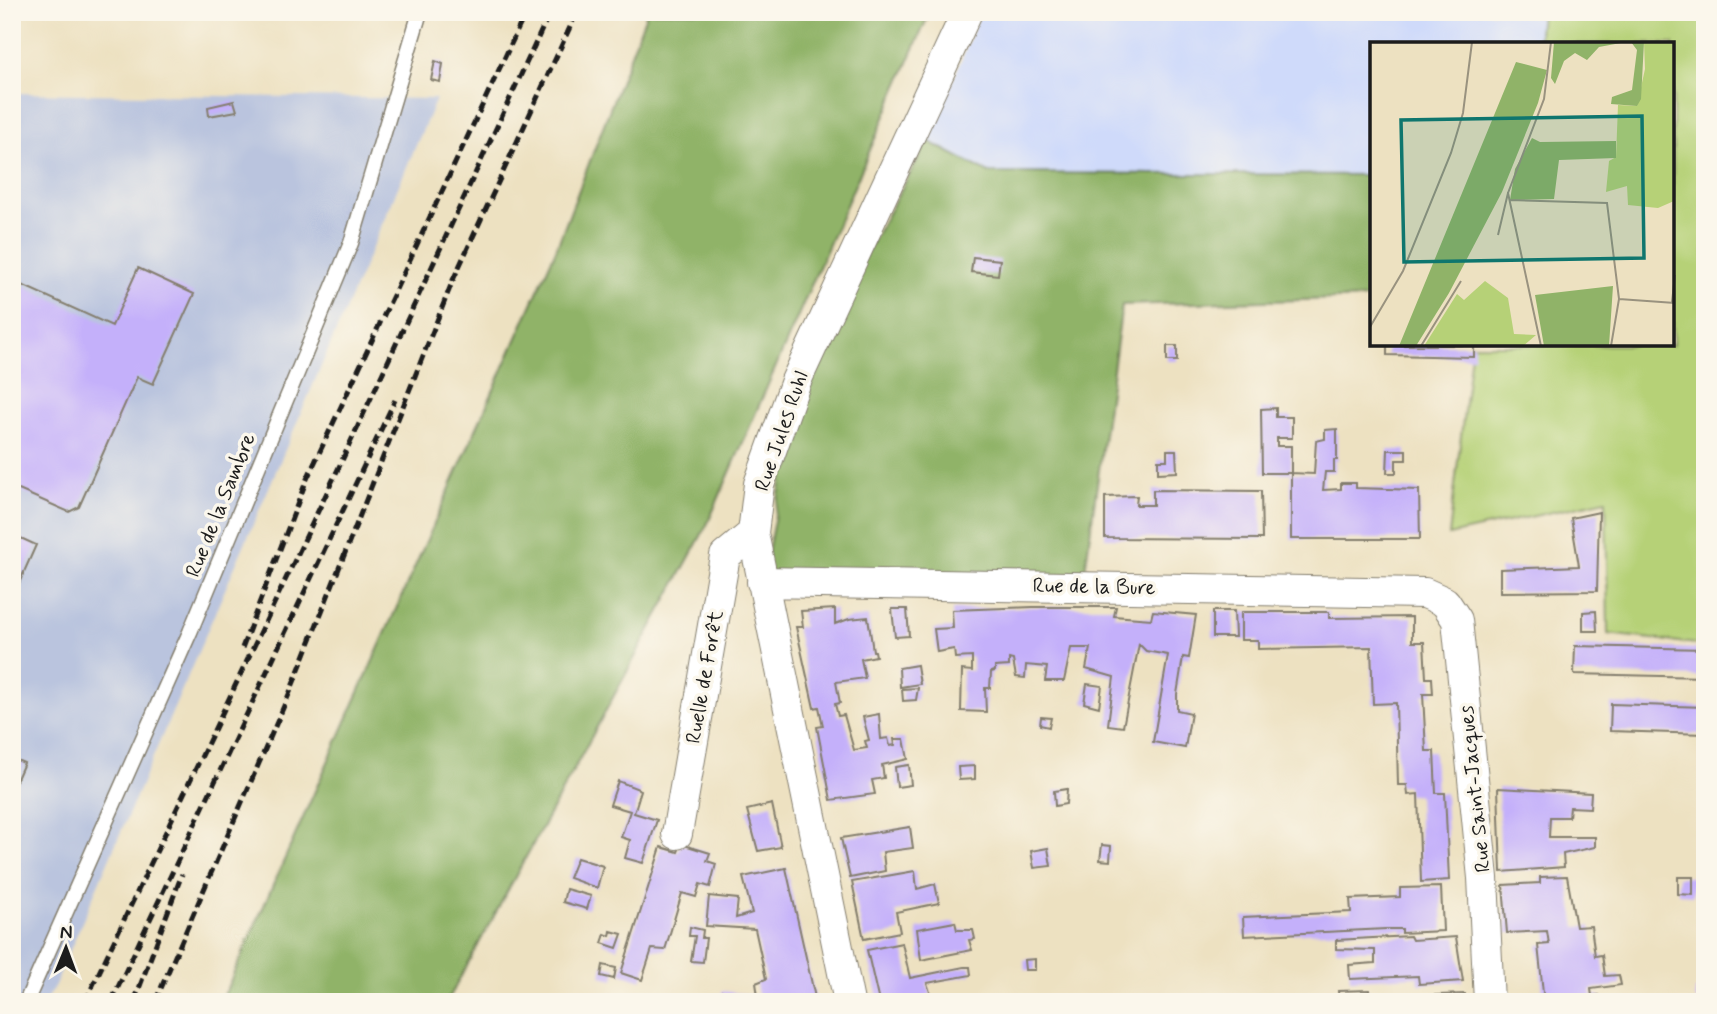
<svg xmlns="http://www.w3.org/2000/svg" width="1717" height="1014" font-family="Mynerve,sans-serif">
<style>
.built{fill:#cfdafa}
.industrial{fill:#bac4de}
.green{fill:#b6d177;stroke:#69764a;stroke-width:2}
.forest{fill:#90b368;stroke:#566842;stroke-width:2}
.building{fill:#c4b0fa}
.lines{fill:none;stroke-linecap:round;stroke-linejoin:round}
.service-casing{stroke:#847e6e;stroke-width:17}
.minor-casing{stroke:#847e6e;stroke-width:32}
.service{stroke:#fff;stroke-width:14}
.minor{stroke:#fff;stroke-width:30}
.rail{stroke:#1c1c1c;stroke-width:5;stroke-dasharray:10 5;stroke-linecap:butt}
.labels{text-anchor:middle;stroke-width:7;stroke-linejoin:round;paint-order:stroke}
.street-label{font-size:21px;fill:#1c1c1c;stroke:#fbf7ec}
.inset-road{fill:none;stroke:#99927f;stroke-width:2}
.view{fill:#0f766e;fill-opacity:0.15;stroke:#0f766e;stroke-width:3.5}
.inset-edge{fill:none;stroke:#1c1c1c;stroke-width:3.5}
</style>
<rect width="100%" height="100%" fill="#fbf7ec"/>
<filter id="ink" filterUnits="userSpaceOnUse"><feTurbulence type="fractalNoise" baseFrequency=".0143" numOctaves="2"/><feDisplacementMap in="SourceGraphic" scale="14" xChannelSelector="R" yChannelSelector="G"/><feConvolveMatrix kernelMatrix="1 2 1 2 8 2 1 2 1" color-interpolation-filters="sRGB"/></filter>
<filter id="wash" filterUnits="userSpaceOnUse"><feTurbulence type="fractalNoise" baseFrequency=".00686" numOctaves="4" result="noise"/><feDisplacementMap in="SourceGraphic" scale="28" xChannelSelector="R" yChannelSelector="G"/><feGaussianBlur stdDeviation="1.57" result="paint"/><feColorMatrix in="noise" values="0 0 0 0 0 0 0 0 0 0 0 0 0 0 0 0 0 1.4 0 .05"/><feComposite in="paint" operator="in"/></filter>
<g filter="url(#wash)">
<rect width="100%" height="100%" fill="#ede1c1"/>
<path class="built" d="M981,12H1540L1538,44H1372V175L989,173L928,141Z"/>
<path class="industrial" d="M12,93L436,99L55,985L45,1002H12Z"/>
<path class="green" d="M1541,12H1705V645L1608,634L1606,500L1449,535L1472,345H1673V44H1538Z"/>
<path class="forest" d="M647,12H930L707,525L447,1002H221L555,252Z
M928,141L989,173L1372,175V298L1122,305L1083,585L762,582L804,365Z"/>
<g id="blocks">
<path class="building" d="M435,61L443,64L440,82L431,80Z
M234,101L237,111L209,116L208,107Z
M973,257L1000,260L998,275L971,272Z
M138,268L194,294L153,384L137,377L79,507L69,512L12,487V300L20,284L112,326Z
M1387,345H1474V357L1387,355Z
M1167,346H1177V361H1167Z
M1276,408V417H1292V438H1277V446H1291V473H1262L1261,409Z
M1337,429V460H1334V472H1325L1323,490L1341,489V483H1356V488L1419,490L1420,539H1291V473L1314,474L1316,441L1325,439V430Z
M1167,450H1176L1177,472L1158,473V460H1167Z
M1388,450H1406V460H1396V473H1387Z
M1153,490L1261,491L1262,539L1105,538V497L1137,496L1136,505H1153Z
M1599,512L1597,591L1500,592V569L1579,566L1571,518Z
M12,534L36,545L12,599Z
M1033,607H1116L1114,616L1151,619L1153,611L1196,615L1189,658L1183,657L1177,694V710L1191,713L1185,748L1153,742L1168,655L1146,651L1139,644L1123,727L1108,725L1114,677L1086,669L1090,648H1071L1064,681H1045L1047,667L1026,665L1025,678L1016,677L1013,660L1009,659V666L995,667V671L991,672L990,688H985L986,712L961,711L962,670L972,671V657L955,658L954,649L937,652L934,629L953,628L952,610Z
M835,609V624L849,619L868,617L873,651H875L876,656L861,659L865,678L836,682L840,703L835,704L838,716L844,715L854,750L867,748L865,741L869,740L863,717L879,714L881,739L888,738L890,746L895,745L894,739H904L908,759L882,765L884,778L872,780L875,794L831,800L817,727L823,726L819,707L814,708L796,627H803L801,611Z
M892,609H907L909,636L895,637Z
M1213,611H1234L1235,637H1213Z
M1596,611L1597,631H1583V612Z
M1241,612H1329V618L1412,617V642H1424L1426,678H1432L1433,694H1423L1426,751H1434L1436,793H1445L1449,880L1421,882L1418,794L1408,795L1407,785H1398L1396,703L1373,704L1371,647L1258,649V640H1241Z
M1575,646L1705,649V677L1574,674Z
M917,665L920,684L900,687L899,668Z
M1087,684L1102,686L1099,707L1084,703Z
M918,688L916,700L903,701L902,689Z
M1611,704L1705,707V734L1610,731Z
M1041,717L1051,718L1049,727L1040,725Z
M12,758L24,763L12,790Z
M909,765L911,785L897,787L895,767Z
M975,766V779L959,780L958,767Z
M618,781L641,790L634,813L657,820L643,863L625,858L630,840L621,837L630,811L610,805Z
M1498,788L1591,793L1590,808L1570,807L1569,817H1550L1549,837H1595V847L1563,854L1564,867L1501,872Z
M1067,789L1066,804L1055,806L1054,791Z
M772,804L781,847L758,851L747,810Z
M910,827L913,848L883,852L885,871L850,878L841,838Z
M681,844L710,853L707,861L716,864L710,887L700,884L696,897L682,893L665,950L652,949L642,980L621,973L661,847L678,852Z
M1102,845L1111,846L1110,861L1100,860Z
M1048,848L1051,866L1034,868L1031,851Z
M577,858L603,866L597,888L569,878Z
M786,868L816,1002L721,1001L722,991L758,996L756,983L766,979L755,929L706,926L709,896L738,899L736,918L752,913L743,877Z
M915,871L917,889L935,884L939,903L896,912L900,932L864,939L852,882Z
M1567,876L1576,927L1591,926L1595,956L1602,955L1605,976L1619,975L1621,985L1591,989L1592,996L1599,995L1600,999H1605L1606,1002H1544L1538,945L1549,944L1547,931L1507,933L1503,885L1540,883V877Z
M1678,877H1693V895L1678,894Z
M1441,887L1443,931L1402,933V929H1386L1244,936L1243,917L1351,912L1350,899L1400,897V888Z
M566,889L591,896L587,909L563,902Z
M955,922L957,930H973L975,939L969,940L972,950L921,960L917,929Z
M690,927L703,930L702,938H706L703,962L691,961L695,936H689Z
M611,931L622,934L617,948L602,943L605,934L610,936Z
M1410,936L1412,940L1456,937L1463,981L1419,984L1418,976L1350,979L1349,965L1375,963V950L1336,949V940Z
M902,943L910,978L964,967H970L971,975L927,983L931,995L926,996L927,1002H879L867,950Z
M1035,959V970H1025L1024,960Z
M603,965L616,968L614,979L601,976Z
M1369,990L1370,1002H1339L1338,991Z
M1695,990H1704V1000H1696Z
M1465,994L1466,1002H1395V999L1411,998L1410,996Z"/>
</g>
</g>
<g filter="url(#ink)">
<use href="#blocks" fill-opacity="0" stroke="#847e6e" stroke-width="2"/>
<g class="lines">
<g class="service-casing">
<path id="service" d="M26,1002L190,632L351,243L420,12"/>
</g>
<g class="minor-casing">
<path id="minor" d="M762,582L1425,593L1445,602L1457,620L1483,878L1489,1002
M677,834L725,556L753,533
M849,1002L753,533L759,484L796,381L967,12"/>
</g>
<use href="#service" class="service"/>
<use href="#minor" class="minor"/>
<path class="rail" d="M242,648L307,479L526,12
M85,1002L339,467L550,12
M111,1002L395,400
M134,1002L182,874
M155,1002L290,692L453,280L577,12"/>
</g>
</g>
<g class="labels">
<g class="street-label">
<text transform="translate(781 431) rotate(-71)" y="7">Rue Jules Ruhl</text>
<text transform="translate(220 505) rotate(-68)" y="7">Rue de la Sambre</text>
<text transform="translate(1094 586) rotate(1)" y="7">Rue de la Bure</text>
<text transform="translate(704 677) rotate(-80)" y="7">Ruelle de Forêt</text>
<text transform="translate(1474 789) rotate(-96)" y="7">Rue Saint-Jacques</text>
</g>
</g>
<g transform="translate(1370 42)">
<rect width="304" height="304" fill="#ede1c1"/>
<path d="M274,0H304V159L288,166L258,163L257,144L236,150L239,119L246,115L248,63L267,64L275,27ZM115,239L138,256L144,292L166,293L153,304H54L87,252L94,258Z" fill="#b6d177"/>
<path d="M184,0H256L229,5L217,18L205,11L194,19L185,42L181,36ZM261,0H274L271,57L267,64L241,62L242,55L262,48L267,8ZM146,20L177,28L168,61L132,150L79,251L46,304H29ZM162,96L170,100L246,99V116L189,118L184,157L140,158L145,127ZM243,244L239,304H174L165,253Z" fill="#90b368"/>
<path class="inset-road" d="M140,158L237,161L249,257L241,304M128,193L138,151M249,257L305,261M302,260L305,233M0,285L33,229L81,111L93,71L102,0M51,304L91,239M171,304L138,151L174,57L181,0"/>
<path class="view" d="M272,74L274,216L34,220L31,78Z"/>
<rect width="304" height="304" class="inset-edge"/>
</g>
<rect width="1717" height="1014" fill="none" stroke="#fbf7ec" stroke-width="42"/>
<g transform="translate(66 948) rotate(1)" stroke="#fbf7ec" stroke-width="5" paint-order="stroke">
<path d="M0-5L12 26L0 18L-12 26Z" fill="#1c1c1c"/>
<text y="-10" font-size="19" font-weight="bold" text-anchor="middle" fill="#1c1c1c">N</text>
</g>
</svg>
